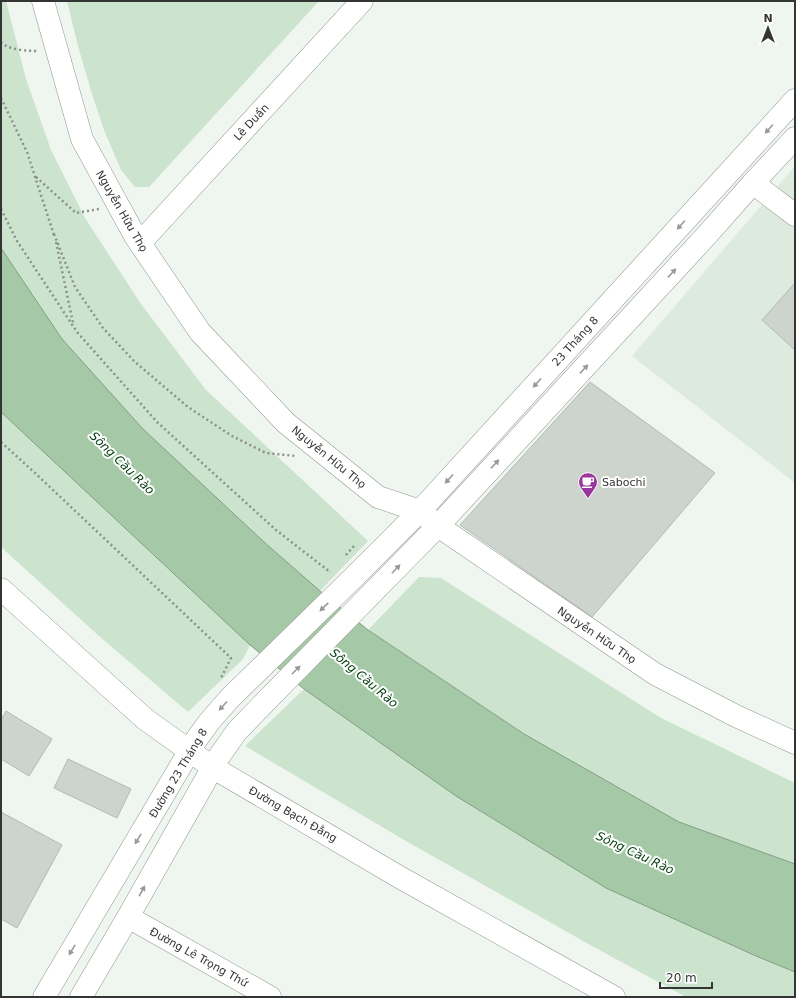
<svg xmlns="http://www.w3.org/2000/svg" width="796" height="998" font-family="'DejaVu Sans',sans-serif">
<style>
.built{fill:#ddeade}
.green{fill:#cce3cd}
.water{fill:#a5c9a7;stroke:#829d84}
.building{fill:#cdd3cd;stroke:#b3b9b3}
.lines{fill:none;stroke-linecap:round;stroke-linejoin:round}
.minor-casing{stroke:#919791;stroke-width:23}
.path{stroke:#8c908c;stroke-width:2.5;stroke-dasharray:2 3;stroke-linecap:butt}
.minor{stroke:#fff;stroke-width:22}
.oneway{fill:#989a99}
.labels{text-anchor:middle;stroke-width:4;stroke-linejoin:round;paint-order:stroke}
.street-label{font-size:11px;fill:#323533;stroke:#fff}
.poi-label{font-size:11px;fill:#323533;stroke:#fff;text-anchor:start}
.water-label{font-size:12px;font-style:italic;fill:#084014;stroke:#fff}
</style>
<rect width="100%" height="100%" fill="#eff5ef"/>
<path class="built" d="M795,166V483L632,356Z"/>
<path class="green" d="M1,1H6L26,79L51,150L85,218L141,304L206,390L368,541L320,591L264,542L143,429L62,339L1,248Z
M67,1H319L149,187H135L121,170L104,130L92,94L78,46Z
M1,412L250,645L243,659L188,712L99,636L1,547Z
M419,577L441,578L661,718L795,783V864L679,822L524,734L368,630Z
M304,689L456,796L606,888L756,956L795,972V997H686L592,946L406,841L245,746Z"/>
<path class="water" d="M1,248L62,339L143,429L264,542L320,591L368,630L524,734L679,822L795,864V972L756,956L606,888L456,796L304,689L250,645L1,412Z"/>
<path class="building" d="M795,283V350L762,320Z
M590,382L715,473L592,617L460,525Z
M6,711L52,739L29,776L1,759V720Z
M68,759L131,789L117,818L54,788Z
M1,812L62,845L17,928L1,919Z"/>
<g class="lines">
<g class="minor-casing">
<path id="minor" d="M43,1L82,139L135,236L200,332L286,423L378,497L420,511L438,526L655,674L736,716L795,743
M753,183L795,215
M140,243L362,1
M1,589L145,719L212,767L401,878L614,997
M128,917L270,997
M44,997L196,740L209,722L230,698L351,580L420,511L795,100
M81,997L128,917L218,758L237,731L269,698L438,526L706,236L753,183L795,138"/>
</g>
<path class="path" d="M1,42C7,50 29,51 38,51
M1,98L27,152L54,235
M36,177L76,213L99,209
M1,209L17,241L77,332L157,422L276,530L330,572V571
M54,234L75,287L103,328L135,362L188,407L232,436L266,453L296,456
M56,242L73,323
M1,442L35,473L231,658L221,678
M346,555L353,547L356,546"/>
<use href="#minor" class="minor"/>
</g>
<defs><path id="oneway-solid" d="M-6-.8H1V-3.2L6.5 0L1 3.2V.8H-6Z"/></defs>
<g class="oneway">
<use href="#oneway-solid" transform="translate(769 129) rotate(132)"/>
<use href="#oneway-solid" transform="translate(681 225) rotate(132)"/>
<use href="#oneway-solid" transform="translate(672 273) rotate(-47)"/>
<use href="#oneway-solid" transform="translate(584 369) rotate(-47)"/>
<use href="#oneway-solid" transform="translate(537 383) rotate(132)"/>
<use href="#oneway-solid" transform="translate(495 464) rotate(-47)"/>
<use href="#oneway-solid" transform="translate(449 479) rotate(132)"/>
<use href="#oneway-solid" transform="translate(396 569) rotate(-46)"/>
<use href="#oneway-solid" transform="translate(324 607) rotate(136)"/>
<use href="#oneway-solid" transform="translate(296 670) rotate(-45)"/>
<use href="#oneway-solid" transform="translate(223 706) rotate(132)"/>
<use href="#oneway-solid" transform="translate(138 839) rotate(121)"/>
<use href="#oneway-solid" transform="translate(142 891) rotate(-61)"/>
<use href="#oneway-solid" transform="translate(72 950) rotate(121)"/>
</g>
<defs>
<g id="cafe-pin" transform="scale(1)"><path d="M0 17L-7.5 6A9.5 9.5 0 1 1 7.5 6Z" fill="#99379d" stroke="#fff"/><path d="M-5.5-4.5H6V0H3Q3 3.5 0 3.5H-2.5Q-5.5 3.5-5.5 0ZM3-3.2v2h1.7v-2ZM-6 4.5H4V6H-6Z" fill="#fff"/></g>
</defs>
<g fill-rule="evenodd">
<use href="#cafe-pin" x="588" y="482"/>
</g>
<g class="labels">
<g class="street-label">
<text transform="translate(251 122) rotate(-47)" y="4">Lê Duẩn</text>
<text transform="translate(122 211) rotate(60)" y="4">Nguyễn Hữu Thọ</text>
<text transform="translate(575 341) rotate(-48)" y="4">23 Tháng 8</text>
<text transform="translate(329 457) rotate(39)" y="4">Nguyễn Hữu Thọ</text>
<text transform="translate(597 635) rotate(34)" y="4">Nguyễn Hữu Thọ</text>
<text transform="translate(178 773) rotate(-59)" y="4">Đường 23 Tháng 8</text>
<text transform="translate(293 814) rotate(30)" y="4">Đường Bạch Đằng</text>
<text transform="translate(199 957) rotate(29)" y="4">Đường Lê Trọng Thứ</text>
</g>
<g class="poi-label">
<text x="602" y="486">Sabochi</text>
</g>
<g class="water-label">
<text transform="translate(122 463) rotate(44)" y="4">Sông Cầu Rào</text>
<text transform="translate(364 678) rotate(40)" y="4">Sông Cầu Rào</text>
<text transform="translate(635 853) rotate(25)" y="4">Sông Cầu Rào</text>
</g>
</g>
<rect width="796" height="998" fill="none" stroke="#323533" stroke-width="4"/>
<g transform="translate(768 28)" stroke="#ffffff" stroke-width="3" paint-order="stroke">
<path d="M0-3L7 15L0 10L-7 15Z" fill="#323533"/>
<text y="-6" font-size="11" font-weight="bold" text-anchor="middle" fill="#323533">N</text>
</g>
<path d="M660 982v6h52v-6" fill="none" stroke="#323533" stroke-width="2"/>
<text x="666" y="982" font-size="12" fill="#323533" stroke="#ffffff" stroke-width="3" paint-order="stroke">20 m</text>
</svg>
